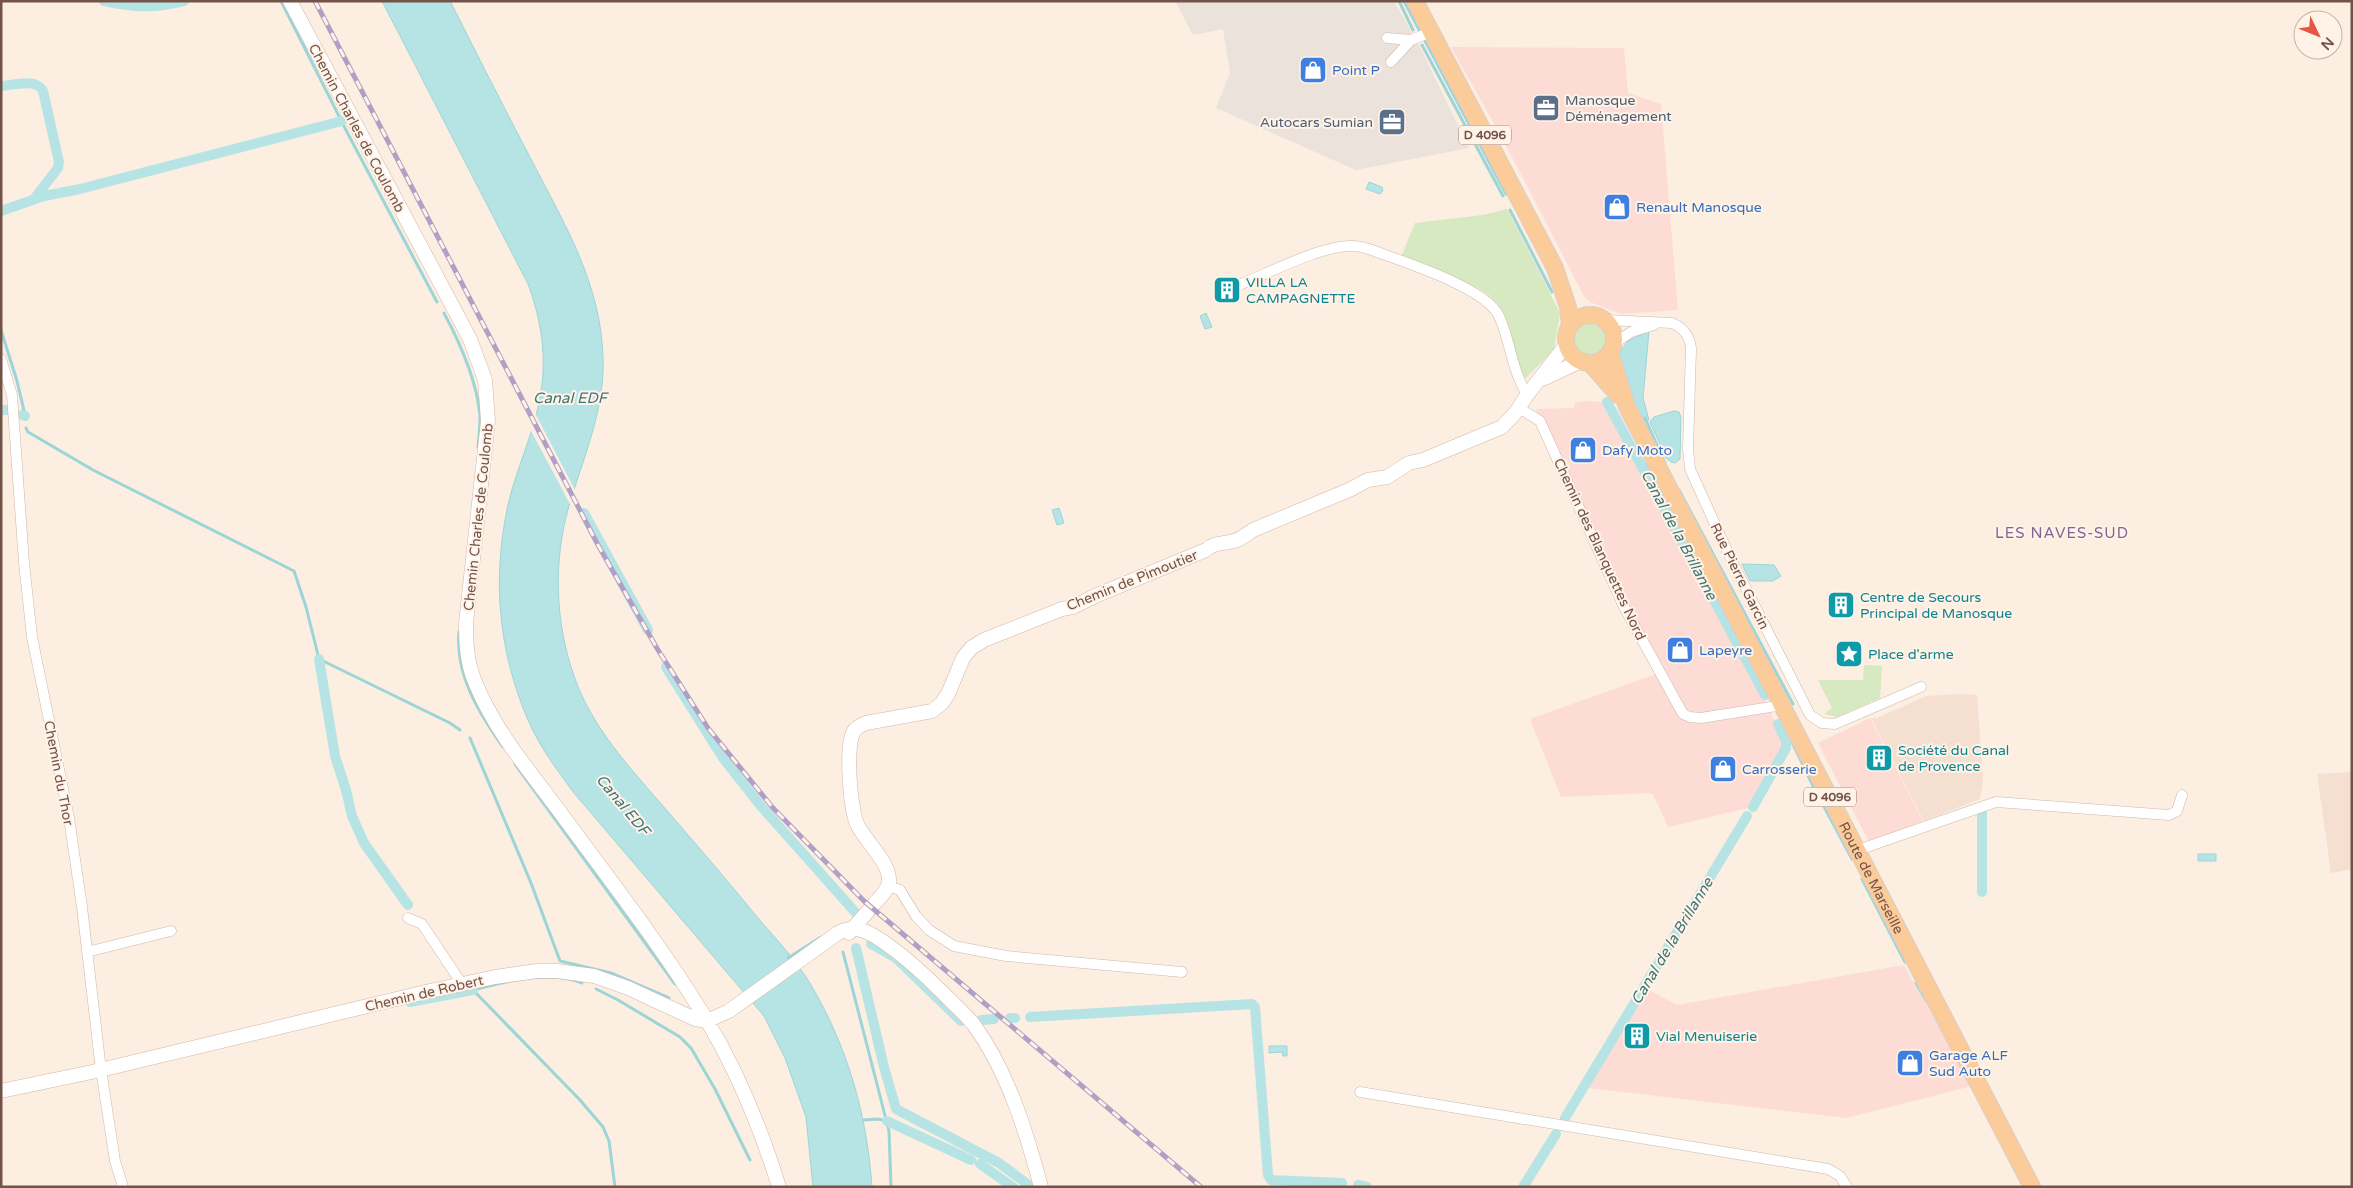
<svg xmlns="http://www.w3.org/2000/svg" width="2353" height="1188" font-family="'Varela Round',sans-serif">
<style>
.residential{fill:#f4dfd0}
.commercial{fill:#fcdcd5}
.industrial{fill:#ebe2dc}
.green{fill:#d6e9c0}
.water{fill:#b6e4e5;stroke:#9cd5d7}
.pier{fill:#fceee1}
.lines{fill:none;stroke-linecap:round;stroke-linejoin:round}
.stream{stroke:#9cd5d7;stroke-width:3}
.canal{stroke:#b6e4e5;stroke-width:10}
.street-casing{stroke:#cfb7ab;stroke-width:11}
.secondary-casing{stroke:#d2b6a8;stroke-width:15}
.primary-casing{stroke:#d8cfcc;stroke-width:18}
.street{stroke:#fff;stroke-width:10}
.secondary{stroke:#fff;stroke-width:14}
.primary{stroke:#fbcb99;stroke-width:16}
.rail-casing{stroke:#b0a0c5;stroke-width:5}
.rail{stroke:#fff3e7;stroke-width:3;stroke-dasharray:9;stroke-linecap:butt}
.labels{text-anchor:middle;stroke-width:4;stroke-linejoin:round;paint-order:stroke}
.shield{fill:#fff3e7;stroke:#9d8278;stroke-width:1}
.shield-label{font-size:12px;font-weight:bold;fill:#735248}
.shop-label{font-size:14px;fill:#366cbe;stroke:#fff3e7;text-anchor:start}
.service-label{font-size:14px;fill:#4e5e75;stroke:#fff3e7;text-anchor:start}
.street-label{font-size:14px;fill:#735248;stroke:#fff3e7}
.culture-label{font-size:14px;fill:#0d838f;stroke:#fff3e7;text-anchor:start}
.water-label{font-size:15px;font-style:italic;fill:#3c7678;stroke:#fff3e7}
.neighbourhood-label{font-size:15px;letter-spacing:1px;fill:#7f6496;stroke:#fff3e7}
</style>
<rect width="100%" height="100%" fill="#fceee1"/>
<path class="residential" d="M1960,694L1977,695L1983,780L1980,799L1924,821L1871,718H1877L1926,696Z
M2352,772V869L2331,873L2317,774Z"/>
<path class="commercial" d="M1451,47L1624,48L1628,93L1661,104L1678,310L1621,314L1590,302L1584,296L1501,136Z
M1587,401L1606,402L1763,696L1785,744L1748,808L1668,827L1653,794L1649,793L1561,797L1530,719L1662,672L1634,619L1573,483L1536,409L1574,408L1575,403Z
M1870,718L1923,821L1869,842L1818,743Z
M1904,965L1972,1086L1847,1118L1588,1088L1647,989L1677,1005Z"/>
<path class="industrial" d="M1175,1H1394L1421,49L1469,148L1356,170L1216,108L1230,73L1223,29L1193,35Z"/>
<path class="green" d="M1507,209L1560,313L1554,350L1525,379L1518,364L1502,312L1490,296L1478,288L1401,257L1415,223L1483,215Z
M1573 338a17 17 0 1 1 34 0a17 17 0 1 1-34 0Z
M1864,665L1882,666L1880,698L1837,717L1824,714L1832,708L1818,680H1863Z"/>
<path class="water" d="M382,1H450C477,54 504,108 532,161C565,225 601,284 603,358C605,410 583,458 569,506C553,561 555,622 574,676C591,726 629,767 663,806C695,843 727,880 758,918C776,939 797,961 811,985C848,1048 867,1115 872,1187H813L806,1117L785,1058L764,1016L574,793C557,770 539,746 528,720C498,650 492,578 508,505C517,465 538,425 542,384C546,350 540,316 528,284Z
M1369,182L1382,187L1383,191L1380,194L1366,189Z
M1206,313L1212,327L1205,329L1200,316Z
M1649,331L1643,398L1649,420L1644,422L1625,386L1619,353L1628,341Z
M1674,411L1679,412L1681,417L1680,459L1675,463L1671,462L1666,458L1650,422L1654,417Z
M1059,508L1064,523L1057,525L1052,510Z
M1742,564L1774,565L1781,576L1773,581H1750Z
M2198,854H2216V861H2198Z
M1269,1046H1287V1056H1283L1282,1052L1269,1053Z"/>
<path class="pier" d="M534,411L576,492L571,506L529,427Z"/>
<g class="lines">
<path class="stream" d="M281,1L348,134L437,302
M1399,1L1413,30
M1404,1L1506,194
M1422,45L1503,196
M1510,210L1552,292
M444,313C460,343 477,381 480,416C480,426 479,437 478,447
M1,330L17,381L25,415
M1645,418L1665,463
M26,428L28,432L93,470L294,571L306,607L319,659L450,723L460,730
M1642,465L1647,464L1690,547
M1679,490L1793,704
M459,632C455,675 479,713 503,747
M1788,734L1817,794
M470,738L531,883L560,961L611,973L669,998
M515,764L675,984
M1821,801L1852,859
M1862,879L1905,962
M843,952L889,1131L891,1187
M788,958L821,937
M1916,983L1927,1002
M596,989L618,1000L680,1037L691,1048L715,1089L750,1160
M473,990L580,1100L603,1127L609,1141L615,1187
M474,990C506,981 550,970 582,983
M864,1120L878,1119L887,1121"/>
<path class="canal" d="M104,1C131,7 156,9 184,1
M1,86C14,85 36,78 43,91L59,162L58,168L34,199
M1,211L44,196L80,189L342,121
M1607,402L1765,695
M1,410H7
M22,415L25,416
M584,513L648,630
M319,659L335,756L346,790L352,816L364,843L408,905
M666,667L723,758L760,805L856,913
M1753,807L1786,748V741L1778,724
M1982,892V813
M871,944L896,958L961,1021
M856,948L884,1067L896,1109L999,1163L1030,1186
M410,1002L473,990
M1030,1017L1252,1004L1255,1007L1268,1175L1271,1180L1342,1183
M1010,1018H1015
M981,1020L994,1019
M1565,1118L1747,816
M887,1121L971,1160
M980,1164L1013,1187
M1358,1185L1367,1187
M1523,1187L1556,1134"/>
<g class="street-casing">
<path id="street" d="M1387,38L1411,40
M1391,62L1411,40L1431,32
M1239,285C1269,273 1318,247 1349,246C1357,245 1364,248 1372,250C1403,262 1485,287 1499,316C1511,343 1511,368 1527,395
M1606,320L1672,323C1684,328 1690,336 1691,349L1688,449L1690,469L1730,557L1810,715L1822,723L1835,724L1921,687
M1614,344L1631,332L1654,325
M1,359L12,395L24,563L32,637L69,818L82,907L101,1070L115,1161L123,1187
M1519,408L1540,421L1623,605L1683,714L1690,717L1701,718L1783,705
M1858,850L1996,802L2169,815L2177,811L2182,795
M888,886L900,890L916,916L929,930L954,946L1006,956L1182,972
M408,918L422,924L462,984
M87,952L171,931
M1360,1092L1828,1169L1840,1176L1847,1187"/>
</g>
<g class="secondary-casing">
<path id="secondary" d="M290,1L470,339L485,380L488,421L466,623C466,644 467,663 475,682C494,729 527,768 557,808C606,875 658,941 701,1011C735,1065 760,1126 779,1187
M1545,378L1581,361
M874,904C880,897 890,889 889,879C889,863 866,841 858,826C850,811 845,745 854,731C856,727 862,725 866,723L932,711L942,703L948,694L963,658L971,648L984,640L1062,609L1073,607L1095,596L1206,550C1215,542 1223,544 1234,541C1241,539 1247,534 1253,530L1349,490L1368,480L1387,477L1409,463L1423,460L1502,427L1516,412L1527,395L1566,345
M849,933L868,911
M1,1091L92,1072L430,991L495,977L537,971H557L594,976L628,988L695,1019L707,1021L729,1011L838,933C859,921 880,939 896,951C916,966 933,983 950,1000C958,1008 967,1016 974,1025C1008,1072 1026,1131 1041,1187"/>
</g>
<g class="primary-casing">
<g id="primary">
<path d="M1415,1L1555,268L1568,307L1570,325"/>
<circle cx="1590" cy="339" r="24"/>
<path id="s1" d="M1610,352L1627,407L2032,1187"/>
<path d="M1590,363L1618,395"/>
</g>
</g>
<use href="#street" class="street"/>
<use href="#secondary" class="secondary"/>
<use href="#primary" class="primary"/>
<g class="rail-casing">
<path id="rail" d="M315,1L598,545L658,650L708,728L773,808L864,901L1201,1187"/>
</g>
<use href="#rail" class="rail"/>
</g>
<defs>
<g id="shop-square" transform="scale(1.4375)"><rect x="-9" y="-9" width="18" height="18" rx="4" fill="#3f7fe0" stroke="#fff3e7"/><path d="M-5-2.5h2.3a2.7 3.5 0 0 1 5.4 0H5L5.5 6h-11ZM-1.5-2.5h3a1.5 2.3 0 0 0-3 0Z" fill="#fff"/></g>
<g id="office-square" transform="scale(1.4375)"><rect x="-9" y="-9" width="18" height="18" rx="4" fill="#5c6f8a" stroke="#fff3e7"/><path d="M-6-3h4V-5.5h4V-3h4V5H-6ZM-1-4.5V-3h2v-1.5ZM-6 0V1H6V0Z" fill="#fff"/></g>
<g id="building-square" transform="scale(1.4375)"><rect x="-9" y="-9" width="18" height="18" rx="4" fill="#0f9aa8" stroke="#fff3e7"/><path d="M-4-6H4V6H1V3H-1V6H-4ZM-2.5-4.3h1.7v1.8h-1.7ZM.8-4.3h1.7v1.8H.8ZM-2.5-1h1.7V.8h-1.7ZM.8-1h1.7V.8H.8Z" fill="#fff"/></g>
<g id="sight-square" transform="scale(1.4375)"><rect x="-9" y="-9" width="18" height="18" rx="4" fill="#0f9aa8" stroke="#fff3e7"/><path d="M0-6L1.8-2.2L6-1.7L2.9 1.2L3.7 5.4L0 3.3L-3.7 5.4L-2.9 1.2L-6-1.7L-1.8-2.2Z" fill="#fff"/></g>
</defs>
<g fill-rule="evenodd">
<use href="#shop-square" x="1313" y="70"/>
<use href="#office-square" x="1546" y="108"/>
<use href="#office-square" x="1392" y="122"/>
<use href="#shop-square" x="1617" y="207"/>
<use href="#building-square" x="1227" y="290"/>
<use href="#shop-square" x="1583" y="450"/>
<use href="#building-square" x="1841" y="605"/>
<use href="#shop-square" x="1680" y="650"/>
<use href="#sight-square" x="1849" y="654"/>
<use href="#building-square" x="1879" y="758"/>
<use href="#shop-square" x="1723" y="769"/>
<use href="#building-square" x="1637" y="1036"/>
<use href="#shop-square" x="1910" y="1063"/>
</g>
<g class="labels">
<g class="shield">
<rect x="1459" y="125.5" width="52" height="19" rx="4"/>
<rect x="1804" y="787.5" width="52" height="19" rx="4"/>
</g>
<g class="shield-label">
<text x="1485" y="139">D 4096</text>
<text x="1830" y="801">D 4096</text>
</g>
<g class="shop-label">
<text x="1332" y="75">Point P</text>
<text x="1636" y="212">Renault Manosque</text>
<text x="1602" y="455">Dafy Moto</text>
<text x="1699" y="655">Lapeyre</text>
<text x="1742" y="774">Carrosserie</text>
<text x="1929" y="1060">Garage ALF<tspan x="1929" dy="16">Sud Auto</tspan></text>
</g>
<g class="service-label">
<text x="1565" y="105">Manosque<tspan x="1565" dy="16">Déménagement</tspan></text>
<text x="1373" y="127" text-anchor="end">Autocars Sumian</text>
</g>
<g class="street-label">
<text transform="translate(357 128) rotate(62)" y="5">Chemin Charles de Coulomb</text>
<text transform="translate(478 517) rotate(-84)" y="5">Chemin Charles de Coulomb</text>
<text transform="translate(1600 549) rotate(65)" y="5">Chemin des Blanquettes Nord</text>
<text transform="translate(1740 576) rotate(64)" y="5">Rue Pierre Garcin</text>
<text transform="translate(1132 580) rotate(-22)" y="5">Chemin de Pimoutier</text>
<text transform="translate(59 773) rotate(79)" y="5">Chemin du Thor</text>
<text dy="5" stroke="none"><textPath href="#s1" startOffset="588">Route de Marseille</textPath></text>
<text transform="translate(424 993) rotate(-13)" y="5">Chemin de Robert</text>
</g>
<g class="culture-label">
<text x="1246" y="287">VILLA LA<tspan x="1246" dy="16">CAMPAGNETTE</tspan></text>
<text x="1860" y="602">Centre de Secours<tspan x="1860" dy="16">Principal de Manosque</tspan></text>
<text x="1868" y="659">Place d'arme</text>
<text x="1898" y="755">Société du Canal<tspan x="1898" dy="16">de Provence</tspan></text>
<text x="1656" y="1041">Vial Menuiserie</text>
</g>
<g class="water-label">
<text x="570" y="403">Canal EDF</text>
<text transform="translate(1679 535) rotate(62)" y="5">Canal de la Brillanne</text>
<text transform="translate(623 805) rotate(50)" y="5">Canal EDF</text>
<text transform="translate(1672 941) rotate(-59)" y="5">Canal de la Brillanne</text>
</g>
<g class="neighbourhood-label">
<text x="2062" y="538">LES NAVES-SUD</text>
</g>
</g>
<rect width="2353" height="1188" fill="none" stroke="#735248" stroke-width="5"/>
<g transform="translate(2318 35) rotate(133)"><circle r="24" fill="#fff3e7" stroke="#c7b3a7"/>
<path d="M0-4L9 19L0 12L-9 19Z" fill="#e65646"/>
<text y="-8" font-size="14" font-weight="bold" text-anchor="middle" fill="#735248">N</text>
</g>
</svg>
